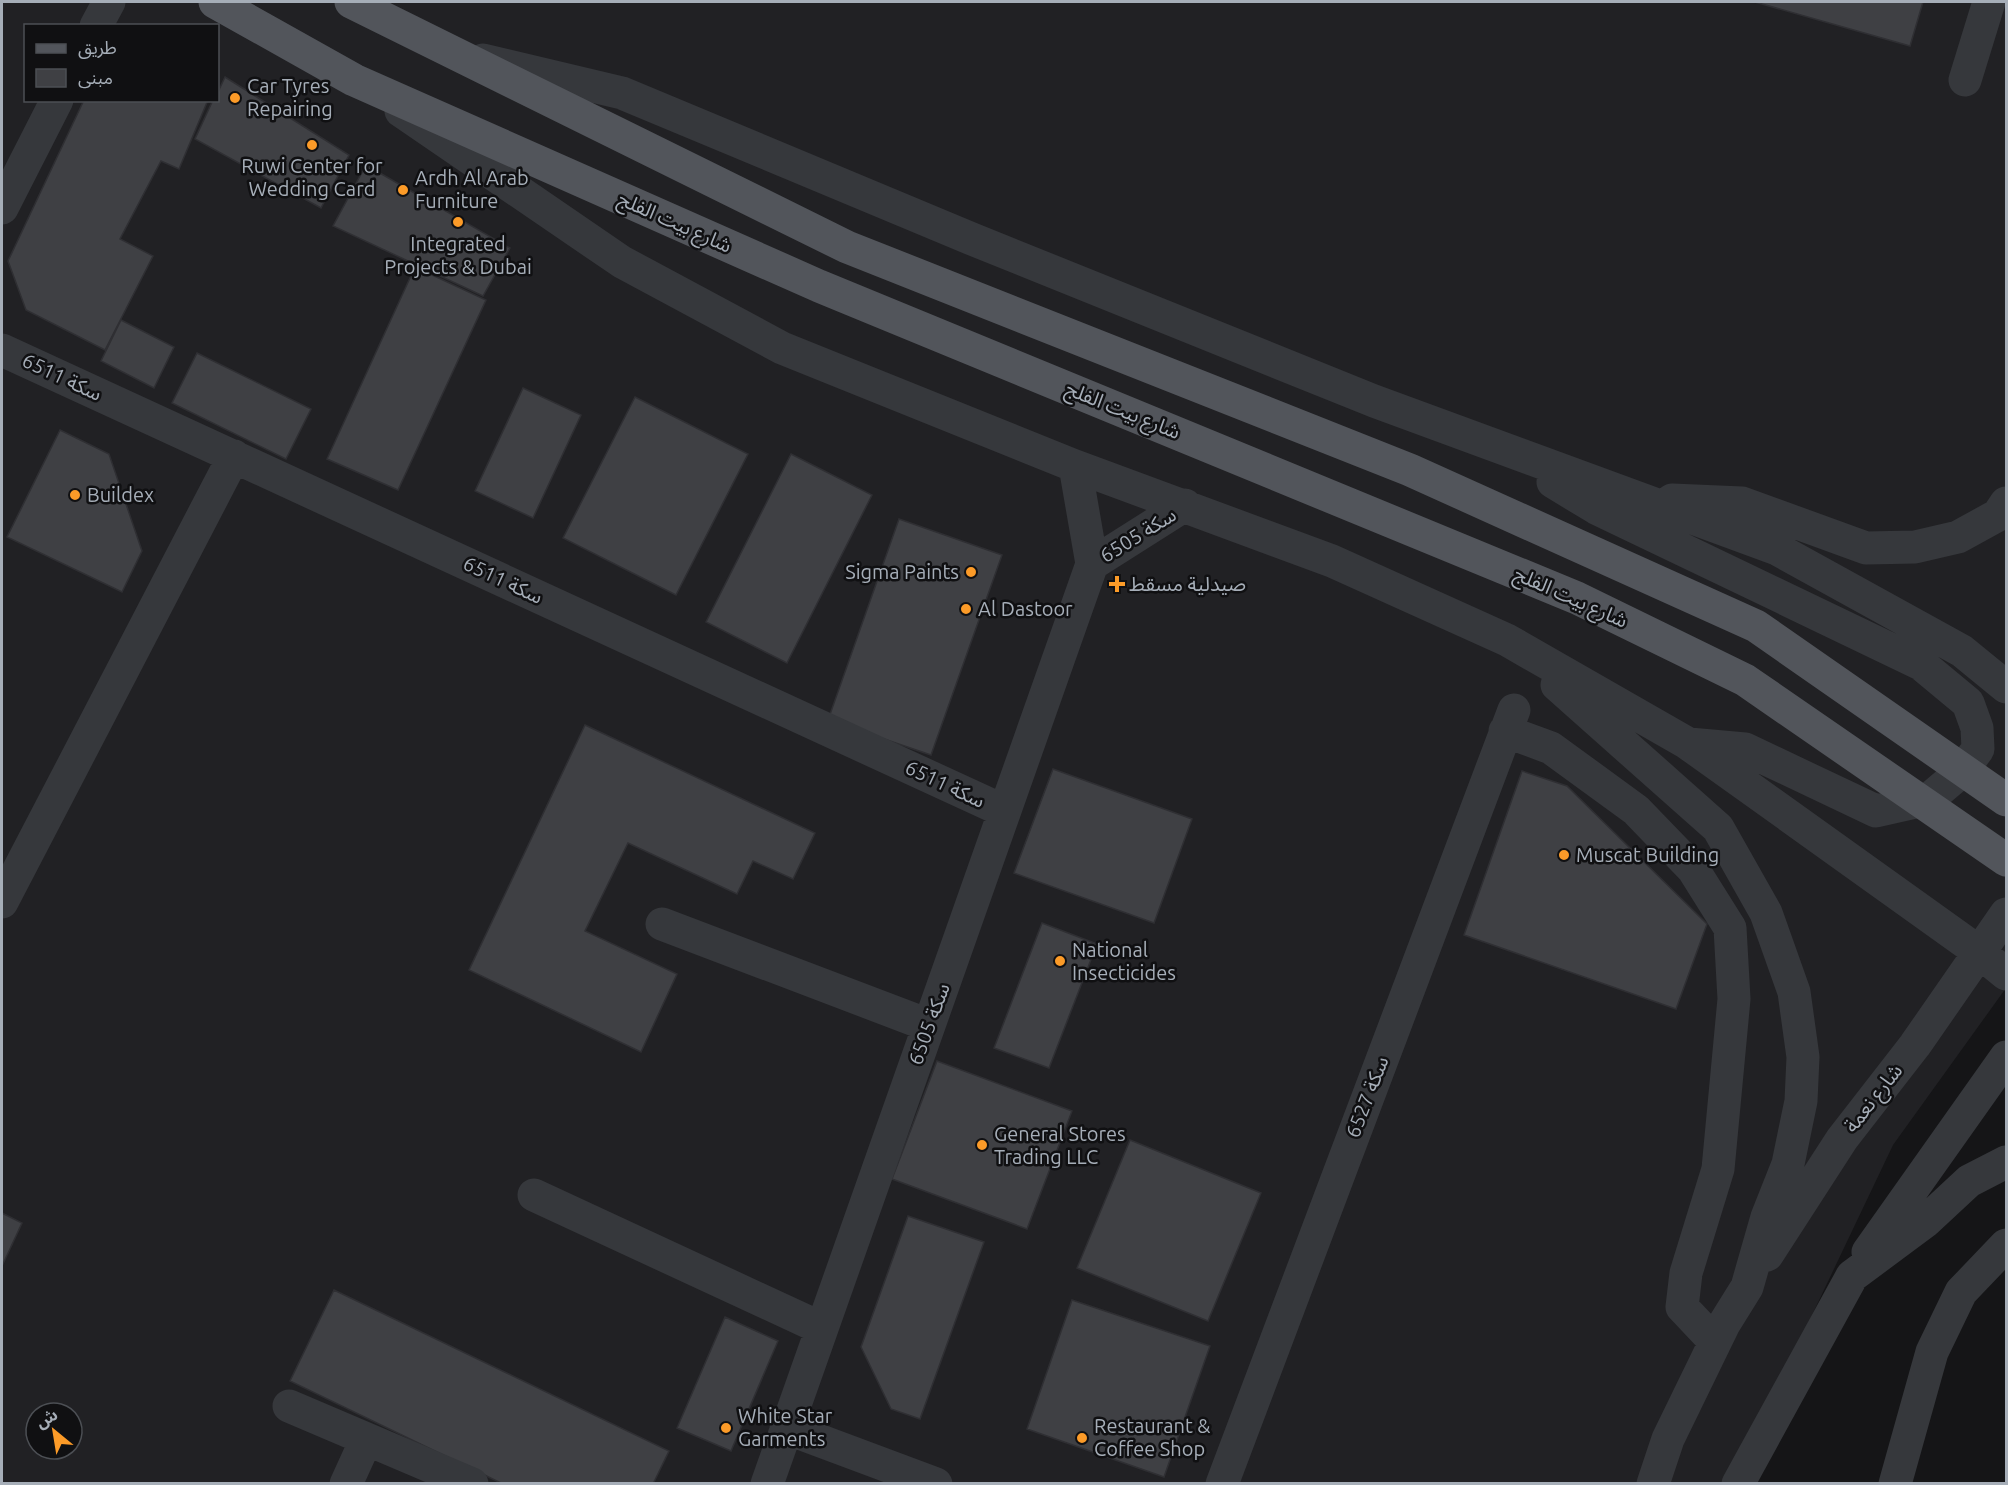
<svg xmlns="http://www.w3.org/2000/svg" width="2008" height="1485" font-family="Ubuntu,'Noto Sans Arabic',sans-serif">
<style>
.built{fill:#212124;fill-rule:evenodd}
.building{fill:#3f4044;stroke:#2f2f33;stroke-width:1.5}
.lines{fill:none;stroke-linecap:round;stroke-linejoin:round}
.minor{stroke:#36383c;stroke-width:33}
.major{stroke:#52555b;stroke-width:33}
.poi-dot{fill:#fc9b28;stroke:#101012;stroke-width:2}
.labels{text-anchor:middle;stroke-width:5;stroke-linejoin:round;paint-order:stroke}
.poi-label{font-size:20px;fill:#a6aeb8;stroke:#101012;text-anchor:start}
.street-label{font-size:20px;fill:#a6aeb8;stroke:#101012}
</style>
<rect width="100%" height="100%" fill="#151517"/>
<path class="built" d="M2,2H2006V988L1893,1145L1732,1483L2,1484ZM26,26H218V100H26ZM36,1413H72V1449H36Z"/>
<path class="building" d="M1755,2H1923L1910,46Z
M225,77L349,155L321,208L195,139L213,100H218V92Z
M84,100H208L179,169L161,161L120,239L153,256L105,350L26,310L8,261Z
M366,165L510,248L483,296L333,226Z
M415,267L486,300L398,490L327,459Z
M121,320L174,347L154,388L101,361Z
M197,353L311,409L286,459L172,403Z
M523,388L581,415L533,518L475,491Z
M635,397L748,454L676,595L563,538Z
M60,430L109,454L142,551L122,592L7,537Z
M791,454L872,495L787,663L706,622Z
M899,519L1002,555L931,755L828,720Z
M585,725L815,833L793,879L753,861L737,894L628,843L585,931L677,974L641,1052L469,970Z
M1053,769L1192,819L1154,923L1014,873Z
M1522,771L1567,786L1707,924L1676,1009L1464,935Z
M1042,923L1097,944L1049,1068L994,1048Z
M937,1061L1072,1111L1027,1229L892,1179Z
M1130,1140L1261,1193L1208,1321L1077,1268Z
M2,1213L22,1223L2,1266Z
M908,1216L984,1242L920,1419L891,1409L861,1347Z
M334,1290L669,1451L653,1484H503L290,1381Z
M1072,1300L1210,1346L1164,1477L1027,1429Z
M725,1317L778,1341L731,1451L677,1428Z"/>
<g class="lines">
<path class="minor" d="M96,26L109,2
M483,60L622,93L972,239L1374,401L1777,549L1962,651L2006,687
M1965,80L1989,2
M401,111L622,262L782,348L1075,466L1332,561L1507,640L1687,743L1979,952L2006,974
M2,208L57,100
M2,350L1004,811
M1553,482L1596,508L1921,664L1968,703L1977,728L1978,749L1962,771L1929,799L1876,811L1745,749L1689,744
M1672,500L1742,503L1866,548L1915,547L1958,537L1998,515L2006,503
M1092,564L1185,505
M1557,685L1718,828L1766,913L1794,992L1803,1057L1801,1101L1788,1164L1767,1217L1747,1287L1724,1324L1668,1439L1653,1484
M1505,731L1551,748L1636,810L1693,869L1730,928L1734,999L1718,1169L1686,1273L1682,1307L1715,1342
M2,902L234,456
M662,924L928,1025
M534,1195L821,1328
M1868,1252L2006,1057
M1767,1255L1842,1139L1915,1045L2006,914
M289,1406L472,1484
M786,1428L936,1484
M346,1484L366,1440
M767,1484L1092,564L1075,466
M1222,1484L1514,710
M1738,1484L1852,1276L1926,1221L1969,1181L2006,1162
M1895,1484L1932,1352L1961,1292L2006,1245"/>
<path class="major" d="M215,2L354,80L819,286L1577,598L1745,680L2006,860
M351,2L847,247L1410,470L1756,626L2006,800"/>
</g>
<g class="poi-dot">
<circle cx="235" cy="98" r="6"/>
<circle cx="312" cy="145" r="6"/>
<circle cx="403" cy="190" r="6"/>
<circle cx="458" cy="222" r="6"/>
<circle cx="75" cy="495" r="6"/>
<circle cx="971" cy="572" r="6"/>
<path d="M1114 575h6v6h6v6h-6v6h-6v-6h-6v-6h6z"/>
<circle cx="966" cy="609" r="6"/>
<circle cx="1564" cy="855" r="6"/>
<circle cx="1060" cy="961" r="6"/>
<circle cx="982" cy="1145" r="6"/>
<circle cx="726" cy="1428" r="6"/>
<circle cx="1082" cy="1438" r="6"/>
</g>
<g class="labels">
<g class="poi-label">
<text x="247" y="93">Car Tyres<tspan x="247" dy="23">Repairing</tspan></text>
<text x="312" y="173" text-anchor="middle">Ruwi Center for<tspan x="312" dy="23">Wedding Card</tspan></text>
<text x="415" y="185">Ardh Al Arab<tspan x="415" dy="23">Furniture</tspan></text>
<text x="458" y="251" text-anchor="middle">Integrated<tspan x="458" dy="23">Projects &amp; Dubai</tspan></text>
<text x="87" y="502">Buildex</text>
<text x="959" y="579" text-anchor="end">Sigma Paints</text>
<text x="1129" y="591">صيدلية مسقط</text>
<text x="978" y="616">Al Dastoor</text>
<text x="1576" y="862">Muscat Building</text>
<text x="1072" y="957">National<tspan x="1072" dy="23">Insecticides</tspan></text>
<text x="994" y="1141">General Stores<tspan x="994" dy="23">Trading LLC</tspan></text>
<text x="738" y="1423">White Star<tspan x="738" dy="23">Garments</tspan></text>
<text x="1094" y="1433">Restaurant &amp;<tspan x="1094" dy="23">Coffee Shop</tspan></text>
</g>
<g class="street-label">
<text transform="translate(675 222) rotate(24)" y="7">شارع بيت الفلج</text>
<text transform="translate(62 377) rotate(25)" y="7">سكة 6511</text>
<text transform="translate(1123 410) rotate(22)" y="7">شارع بيت الفلج</text>
<text transform="translate(1138 535) rotate(-32)" y="7">سكة 6505</text>
<text transform="translate(503 580) rotate(25)" y="7">سكة 6511</text>
<text transform="translate(1571 597) rotate(24)" y="7">شارع بيت الفلج</text>
<text transform="translate(945 784) rotate(25)" y="7">سكة 6511</text>
<text transform="translate(929 1024) rotate(-70)" y="7">سكة 6505</text>
<text transform="translate(1367 1097) rotate(-69)" y="7">سكة 6527</text>
<text transform="translate(1873 1098) rotate(-52)" y="7">شارع نعمة</text>
</g>
</g>
<rect width="2008" height="1485" fill="none" stroke="#a6aeb8" stroke-width="6"/>
<rect x="24" y="24" width="195" height="78" fill="#101012" stroke="#4c4f54" stroke-width="1.5"/>
<rect x="36" y="44" width="30" height="9" fill="#52555b" stroke="#4c4f54" stroke-width="1.5"/>
<text x="78" y="54" font-size="18" fill="#a6aeb8">طريق</text>
<rect x="36" y="69" width="30" height="18" fill="#3f4044" stroke="#4c4f54" stroke-width="1.5"/>
<text x="78" y="84" font-size="18" fill="#a6aeb8">مبنى</text>
<g transform="translate(54 1431) rotate(330)"><circle r="28" fill="#101012" stroke="#4c4f54" stroke-width="1.5"/>
<path d="M0-4.5L10 22L0 15L-10 22Z" fill="#fc9b28"/>
<text y="-9" font-size="16" font-weight="bold" text-anchor="middle" fill="#a6aeb8">ش</text>
</g>
</svg>
